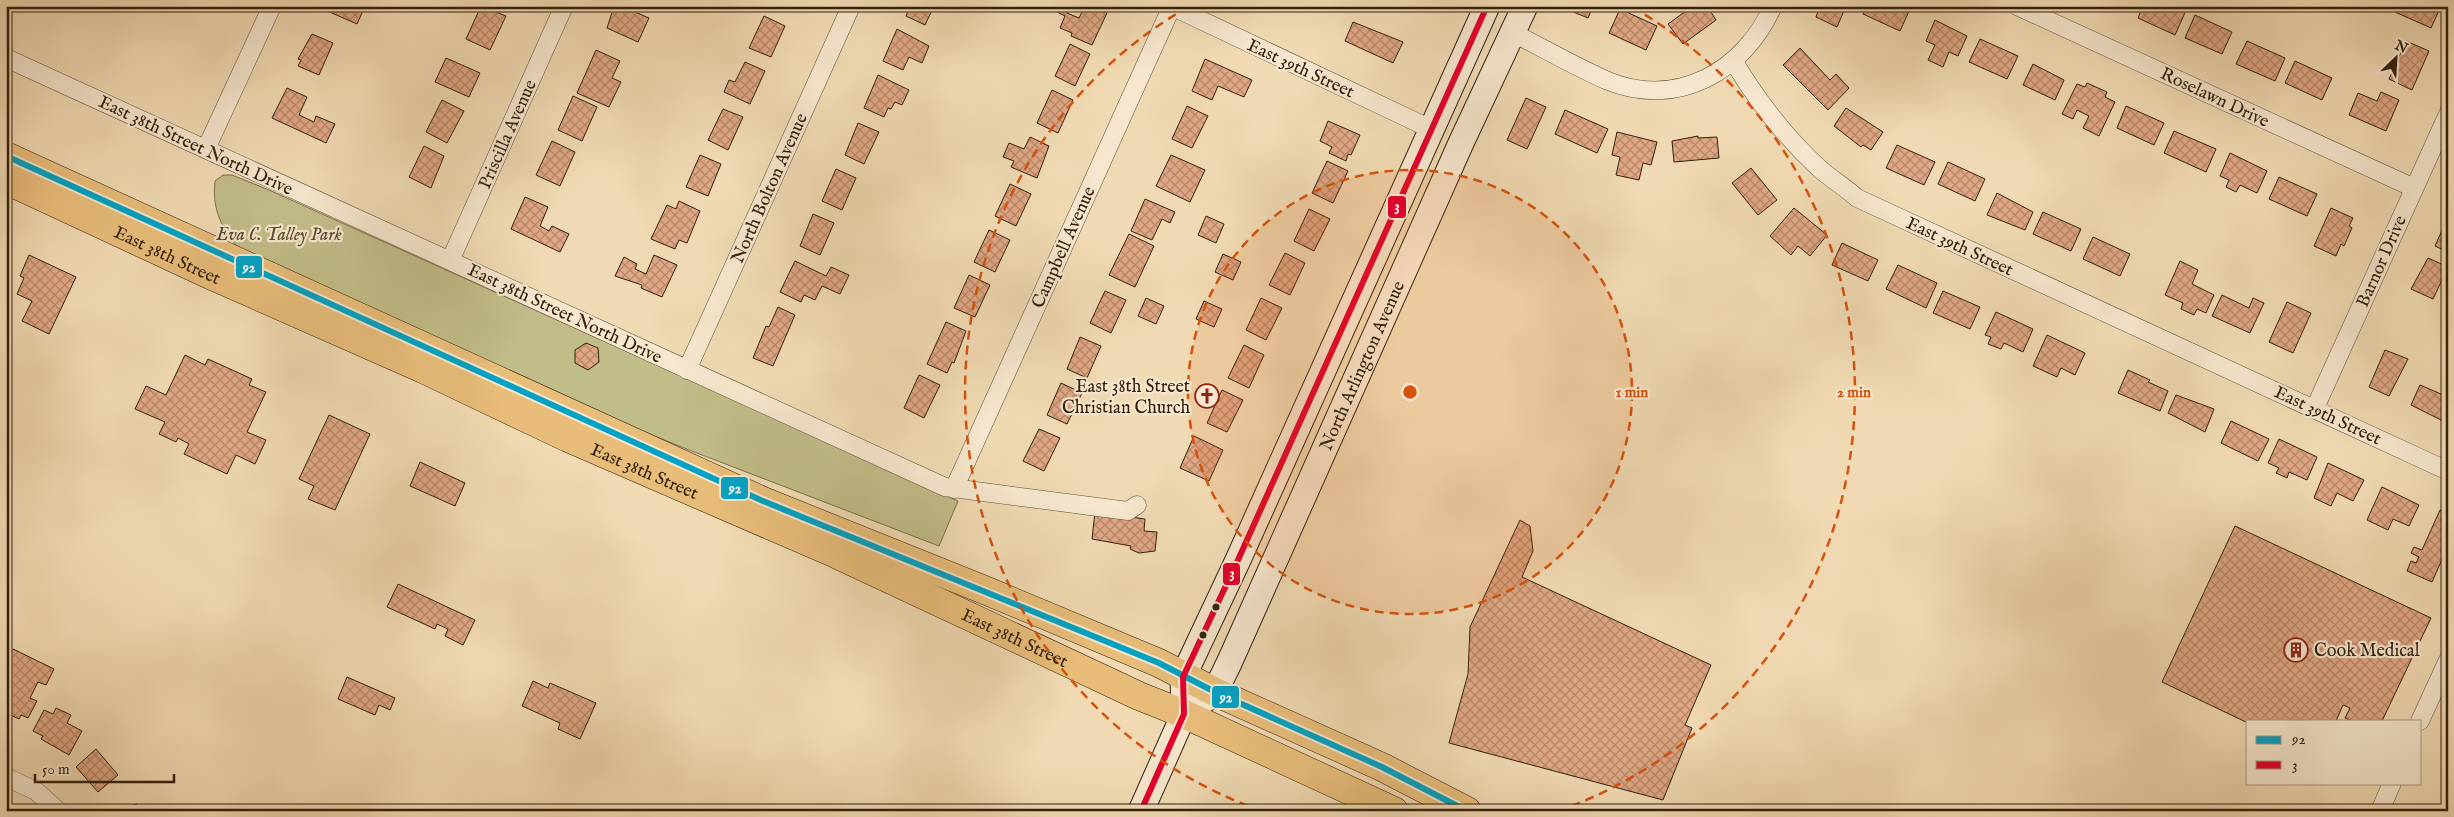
<svg xmlns="http://www.w3.org/2000/svg" width="2454" height="817" font-family="'IM FELL English',serif">
<style>
.green{fill:#c1bd88;stroke:#7a6f4a}
.building{fill:url(#building-cross-hatch);stroke:#33210b}
.lines{fill:none;stroke-linecap:round;stroke-linejoin:round}
.minor-casing{stroke:#624f35;stroke-width:19}
.secondary-casing{stroke:#33210b;stroke-width:27}
.primary-casing{stroke:#33210b;stroke-width:29}
.minor{stroke:#f6e7ce;stroke-width:18}
.secondary{stroke:#f6e7ce;stroke-width:25}
.primary{stroke:#e8bd7a;stroke-width:28}
.bus-1-casing{stroke:#f6e7ce;stroke-width:10}
.bus-2-casing{stroke:#f6e7ce;stroke-width:10}
.bus-1{stroke:#03a2c4;stroke-width:6}
.bus-2{stroke:#e4002b;stroke-width:6}
.ring{fill:none;stroke:#d6530c;stroke-width:2.5;stroke-dasharray:9 6}
.bus-dot{fill:#33210b;stroke:#f6e7ce;stroke-width:2}
.labels{text-anchor:middle;stroke-width:4.5;stroke-linejoin:round;paint-order:stroke}
.street-label{font-size:18px;fill:#33210b;stroke:#f6e7ce}
.park-label{font-size:18px;font-style:italic;fill:#56482a;stroke:#f6e7ce}
.poi-label{font-size:18px;fill:#33210b;stroke:#f6e7ce;text-anchor:end}
.centre{fill:#d6530c;stroke:#f6e7ce;stroke-width:2.5}
.ring-label{font-size:15px;text-anchor:middle;font-weight:bold;fill:#d6530c;stroke:#f6e7ce;stroke-width:4.5;stroke-linejoin:round;paint-order:stroke}
.line-badge{stroke:#f6e7ce;stroke-width:2}
.badge-label{font-size:14px;text-anchor:middle;font-weight:bold;fill:#fff}
</style>
<defs>
<pattern id="building-cross-hatch" width="8" height="8" patternUnits="userSpaceOnUse" patternTransform="scale(1.25)"><rect width="8" height="8" fill="#e0a784"/><path d="M0 0l8 8M0 8l8-8" fill="none" stroke="#b6886a"/></pattern>
</defs>
<rect width="100%" height="100%" fill="#f1dab3"/>
<filter id="stains"><feTurbulence type="fractalNoise" baseFrequency=".004" numOctaves="4"/><feColorMatrix values="0 0 0 0 .2 0 0 0 0 .09 0 0 0 0 .02 0 0 0 .5 -.17"/></filter>
<radialGradient id="worn" r=".72"><stop offset=".6" stop-color="#630" stop-opacity="0"/><stop offset="1" stop-color="#630" stop-opacity=".3"/></radialGradient>
<path class="green" d="M223,175H232L269,190L958,501L939,546L689,450L544,391L250,261C227,236 211,216 215,181Z"/>
<path class="building" d="M327,6H365L357,24L325,10Z
M481,6L506,16L490,50L466,39Z
M614,6H621L649,18L638,42L607,28Z
M779,6H795L792,12Z
M910,6H948L945,12L934,6L925,25L906,16Z
M1052,6H1070L1067,13L1079,18L1085,6H1091L1107,13L1092,45L1071,36L1072,33L1060,28L1065,16L1051,9Z
M1250,6H1270L1267,12Z
M1567,6H1593L1588,18L1566,9Z
M1693,6H1707L1716,20L1683,44L1668,24Z
M1820,6H1846L1837,27L1816,17Z
M1867,6H1905L1910,9L1900,31L1863,14Z
M2143,6L2173,8L2188,6L2175,35L2138,18Z
M2398,6H2441L2431,28L2395,12Z
M1620,9L1657,26L1646,50L1609,33Z
M2195,15L2232,32L2222,54L2185,38Z
M764,16L785,26L771,57L749,48Z
M1935,20L1967,36L1958,56L1949,52L1943,67L1928,60L1935,45L1926,41Z
M1353,22L1403,42L1393,63L1345,41Z
M897,29L929,46L922,63L909,57L903,70L883,61Z
M312,34L333,43L319,75L298,66L301,60L298,59Z
M1980,39L2018,56L2007,79L1969,62Z
M2247,41L2285,58L2275,81L2236,64Z
M2406,41L2429,51L2412,90L2389,79Z
M1070,44L1090,54L1075,86L1055,76Z
M1800,48L1830,80L1836,74L1849,88L1828,110L1783,65Z
M596,50L620,61L612,78L621,82L609,107L577,93Z
M446,58L480,73L469,97L435,82Z
M1205,59L1252,80L1244,97L1218,86L1212,100L1192,91Z
M2295,61L2332,78L2322,100L2285,83Z
M745,62L765,71L750,104L724,92L729,80L735,82Z
M2033,64L2064,80L2055,100L2023,85Z
M878,75L909,90L902,105L895,102L891,109L888,108L884,117L864,108Z
M2087,83L2107,92L2105,97L2115,102L2099,136L2083,128L2089,116L2077,110L2073,119L2062,114L2077,84L2085,87Z
M287,88L307,97L299,115L314,122L316,116L335,124L326,143L272,118Z
M1052,90L1073,100L1058,133L1037,123Z
M2381,92L2399,100L2386,131L2349,115L2358,93L2377,101Z
M573,96L597,107L582,141L558,130Z
M1526,98L1546,107L1527,149L1507,140Z
M442,100L464,111L447,143L426,132Z
M1187,106L1208,116L1192,148L1172,139Z
M2126,106L2164,123L2154,145L2117,128Z
M1846,108L1883,132L1871,150L1863,145L1861,147L1834,126Z
M723,109L743,117L728,150L708,140Z
M1565,110L1608,129L1597,153L1555,134Z
M1328,121L1360,135L1351,155L1348,154L1346,161L1329,153L1332,147L1320,141Z
M858,123L879,132L864,164L845,155Z
M2174,131L2216,149L2206,172L2164,153Z
M1617,132L1657,142L1651,165L1643,163L1639,180L1616,175L1620,157L1612,155Z
M1698,136V138L1717,137L1719,158L1674,162L1672,141Z
M1030,137L1049,146L1037,178L1011,167L1014,161L1003,157L1009,143L1024,149Z
M552,141L575,152L560,186L536,175Z
M1897,145L1935,162L1924,185L1886,168Z
M424,146L444,156L431,188L409,177Z
M2230,153L2267,171L2257,193L2240,185L2236,192L2226,187L2229,180L2220,176Z
M700,155L721,164L708,196L686,187Z
M1171,155L1205,170L1190,202L1156,186Z
M1327,161L1348,171L1333,203L1312,193Z
M1948,162L1985,179L1975,201L1938,184Z
M1751,168L1777,200L1758,215L1732,183Z
M836,169L856,178L842,210L822,201Z
M2279,177L2317,194L2307,216L2269,199Z
M1010,184L1031,194L1016,226L995,216Z
M1997,193L2033,212L2025,230L1987,215Z
M525,197L548,207L540,226L549,231L552,226L569,234L560,252L511,229Z
M1145,199L1175,212L1170,223L1162,219L1152,240L1131,231Z
M679,201L700,211L687,243L679,240L675,249L651,239L667,205L676,209Z
M1794,208L1827,235L1810,256L1798,246L1791,255L1770,236Z
M2331,208L2353,218L2349,226L2352,228L2344,246L2341,244L2336,256L2314,246Z
M1309,209L1330,219L1314,251L1294,241Z
M2043,212L2081,229L2071,251L2033,234Z
M813,214L834,223L820,255L800,246Z
M1206,216L1224,224L1216,243L1198,235Z
M2448,217V252L2435,246Z
M989,230L1010,240L995,272L974,262Z
M1129,234L1154,246L1135,287L1109,275Z
M2093,237L2130,254L2120,276L2083,259Z
M1842,243L1878,260L1868,281L1832,265Z
M1285,253L1305,263L1290,295L1269,285Z
M1223,254L1241,262L1233,280L1215,272Z
M29,255L76,277L49,334L22,321L32,301L17,294L24,278L20,276Z
M654,255L677,265L662,297L641,288L642,285L615,276L624,257L637,264L635,269L646,274Z
M2428,258L2448,267L2433,299L2411,289Z
M795,261L826,276L831,267L849,275L840,294L822,286L815,300L804,295L801,302L780,292Z
M2180,261L2198,270L2192,284L2214,295L2206,313L2197,309L2194,315L2181,309L2183,303L2165,295Z
M1898,265L1937,283L1926,308L1886,289Z
M969,275L990,285L975,317L954,308Z
M1105,291L1126,300L1111,333L1090,323Z
M1943,291L1980,307L1970,329L1933,313Z
M2222,295L2249,308L2253,298L2264,303L2250,333L2212,316Z
M1146,298L1164,306L1156,324L1138,316Z
M1261,298L1282,308L1266,340L1246,330Z
M1204,301L1222,309L1214,327L1196,319Z
M2287,302L2311,313L2293,353L2269,342Z
M778,307L795,315L773,366L753,358L766,326L769,327Z
M1996,312L2033,329L2023,352L2004,343L2001,349L1988,344L1991,337L1985,335Z
M946,322L966,331L954,363L952,362L947,373L927,364Z
M2047,335L2085,353L2075,375L2061,368L2057,377L2033,366Z
M1080,337L1101,346L1087,378L1067,369Z
M586,343L598,348L599,362L588,370L575,363V350Z
M1244,345L1264,355L1249,388L1228,378Z
M2385,350L2408,359L2389,396L2369,387Z
M185,355L205,365L208,359L252,379L249,385L266,392L247,432L266,440L255,464L236,455L227,474L184,454L189,444L178,438L176,442L159,434L165,422L135,409L146,386L166,395Z
M2128,370L2150,380L2148,382L2168,391L2160,411L2118,393Z
M919,375L940,385L924,418L904,408Z
M1061,383L1082,393L1067,424L1047,415Z
M2420,385L2448,397V421L2444,419L2443,421L2411,405Z
M1222,390L1243,400L1227,432L1207,423Z
M2176,395L2214,409L2205,432L2168,413Z
M329,415L370,434L335,510L308,499L314,486L299,479Z
M2231,421L2269,439L2258,461L2221,443Z
M1039,429L1060,438L1044,471L1023,461Z
M1194,436L1223,450L1209,481L1180,468Z
M2279,439L2317,457L2307,480L2289,472L2287,478L2276,473L2279,468L2268,463Z
M420,462L465,483L455,506L410,486Z
M2328,463L2364,480L2353,501L2337,493L2331,506L2314,498Z
M2382,487L2419,505L2409,526L2393,519L2388,530L2367,520Z
M2440,510L2448,513V546L2432,582L2407,571L2411,561L2416,563L2419,557L2411,553L2414,547L2422,550Z
M1095,512L1145,519L1144,531L1157,532L1155,551L1139,553L1130,549L1131,546L1092,539Z
M1520,520L1530,526L1533,551L1522,577L1711,665L1685,725L1692,728L1663,800L1449,743L1468,674L1470,627Z
M2235,526L2431,618L2382,721H2351L2345,718L2350,708L2343,705L2336,721H2248V723L2162,682Z
M398,584L475,620L463,645L445,636L448,629L437,624L435,629L387,607Z
M13,649L54,669L46,685L38,682L30,698L37,701L28,718L21,715L19,719L6,713V662Z
M347,677L395,698L390,710L379,705L375,715L338,699Z
M533,681L548,688L550,683L596,703L580,739L558,729L560,723L522,706Z
M56,708L71,715L67,723L82,731L69,755L41,739L43,736L33,731L44,710L53,714Z
M96,749L118,775L98,792L76,767Z
M137,804L139,811H118Z"/>
<g class="lines">
<g class="minor-casing">
<path id="minor" d="M1171,6L1431,129
M2017,6L2414,188
M1513,33C1545,49 1576,67 1608,81C1678,109 1744,71 1773,6
M6,58L945,487L1128,511L1137,505
M1734,62C1758,102 1786,138 1821,170C1833,180 1846,188 1857,198L2448,471
M206,149L272,6
M450,261L564,6
M687,370L851,6
M2315,408L2448,114
M954,489L1172,6
M2420,721L2448,660
M6,777L36,791L58,811
M2380,811L2392,783"/>
</g>
<g class="secondary-casing">
<g id="secondary">
<path id="s1" d="M1199,704L1215,692L1230,661L1461,143L1525,6"/>
<path d="M1141,811L1184,714L1183,677L1238,560L1487,6"/>
</g>
</g>
<g class="primary-casing">
<g id="primary">
<path d="M6,156L763,501L987,591L1159,663L1215,692L1382,767L1467,811"/>
<path id="s2" d="M6,180L208,274L423,369L568,438L836,554L1139,696L1184,714L1394,811"/>
</g>
</g>
<use href="#minor" class="minor"/>
<use href="#secondary" class="secondary"/>
<use href="#primary" class="primary"/>
<g class="bus-1-casing">
<path id="bus-1" d="M6,156L763,501L1159,663L1215,692L1382,767L1467,811"/>
</g>
<g class="bus-2-casing">
<path id="bus-2" d="M1141,811L1184,714L1183,677L1238,560L1487,6"/>
</g>
<use href="#bus-1" class="bus-1"/>
<use href="#bus-2" class="bus-2"/>
</g>
<circle cx="1410" cy="392" r="222" fill="#d6530c" fill-opacity=".12"/>
<g class="ring">
<circle cx="1410" cy="392" r="222"/>
<path d="M1262 811A444 444 0 0 1 1188 7M1632 7A444 444 0 0 1 1558 811"/>
</g>
<defs>
<g id="church-ring" transform="scale(1.25)"><circle r="9.5" fill="#f6e7ce" stroke="#8f2418" stroke-width="1.5"/><path d="M-1.2-6h2.4v3.5h3.3v2.4h-3.3V6h-2.4V-.1h-3.3v-2.4h3.3Z" fill="#8f2418"/></g>
<g id="building-ring" transform="scale(1.25)"><circle r="9.5" fill="#f6e7ce" stroke="#8f2418" stroke-width="1.5"/><path d="M-4-6H4V6H1V3H-1V6H-4ZM-2.5-4.3h1.7v1.8h-1.7ZM.8-4.3h1.7v1.8H.8ZM-2.5-1h1.7V.8h-1.7ZM.8-1h1.7V.8H.8Z" fill="#8f2418"/></g>
</defs>
<g fill-rule="evenodd">
<use href="#church-ring" x="1207" y="396"/>
<use href="#building-ring" x="2296" y="650"/>
</g>
<g class="bus-dot">
<circle cx="1216" cy="607" r="4.5"/>
<circle cx="1203" cy="635" r="4.5"/>
</g>
<g class="labels">
<g class="street-label">
<text transform="translate(1301 68) rotate(25)" y="6">East 39th Street</text>
<text transform="translate(2215 97) rotate(25)" y="6">Roselawn Drive</text>
<text transform="translate(507 134) rotate(-66)" y="6">Priscilla Avenue</text>
<text transform="translate(196 145) rotate(25)" y="6">East 38th Street North Drive</text>
<text transform="translate(769 188) rotate(-66)" y="6">North Bolton Avenue</text>
<text transform="translate(1960 246) rotate(25)" y="6">East 39th Street</text>
<text transform="translate(1063 247) rotate(-66)" y="6">Campbell Avenue</text>
<text dy="6" stroke="none"><textPath href="#s2" startOffset="178">East 38th Street</textPath></text>
<text transform="translate(2381 261) rotate(-66)" y="6">Barnor Drive</text>
<text transform="translate(565 313) rotate(25)" y="6">East 38th Street North Drive</text>
<text dy="6" stroke="none"><textPath href="#s1" startOffset="378">North Arlington Avenue</textPath></text>
<text transform="translate(2328 415) rotate(25)" y="6">East 39th Street</text>
<text dy="6" stroke="none"><textPath href="#s2" startOffset="702">East 38th Street</textPath></text>
<text dy="6" stroke="none"><textPath href="#s2" startOffset="1108">East 38th Street</textPath></text>
</g>
<g class="park-label">
<text x="279" y="240">Eva C. Talley Park</text>
</g>
<g class="poi-label">
<text x="1190" y="392">East 38th Street<tspan x="1190" dy="21">Christian Church</tspan></text>
<text x="2314" y="656" text-anchor="start">Cook Medical</text>
</g>
</g>
<circle cx="1410" cy="392" r="8" class="centre"/>
<g class="ring-label">
<text x="1632" y="397">1 min</text>
<text x="1854" y="397">2 min</text>
</g>
<g class="line-badge">
<rect x="1387" y="195" width="20" height="24" rx="5" fill="#e4002b"/>
<rect x="235" y="255" width="28" height="24" rx="5" fill="#03a2c4"/>
<rect x="720" y="476" width="29" height="24" rx="5" fill="#03a2c4"/>
<rect x="1222" y="562" width="19" height="24" rx="5" fill="#e4002b"/>
<rect x="1211" y="685" width="29" height="24" rx="5" fill="#03a2c4"/>
</g>
<g class="badge-label">
<text x="1397" y="211">3</text>
<text x="249" y="272">92</text>
<text x="735" y="493">92</text>
<text x="1232" y="578">3</text>
<text x="1226" y="702">92</text>
</g>
<rect width="2454" height="817" fill="none" stroke="#f1dab3" stroke-width="25"/>
<rect x="8" y="8" width="2439" height="802" fill="none" stroke="#33210b" stroke-width="2.5"/>
<rect x="12" y="12" width="2429" height="792" fill="none" stroke="#33210b"/>
<rect x="2246" y="720" width="175" height="65" fill="#f6e7ce" stroke="#a89880"/>
<rect x="2256" y="736" width="25" height="8" fill="#03a2c4" stroke="#a89880"/>
<text x="2292" y="744" font-size="15" fill="#33210b">92</text>
<rect x="2256" y="761" width="25" height="8" fill="#e4002b" stroke="#a89880"/>
<text x="2292" y="770" font-size="15" fill="#33210b">3</text>
<g transform="translate(2396 58) rotate(25)" stroke="#f6e7ce" stroke-width="4" paint-order="stroke">
<path d="M0-4L9 19L0 12L-9 19Z" fill="#33210b"/>
<text y="-8" font-size="14" font-weight="bold" text-anchor="middle" fill="#33210b">N</text>
</g>
<path d="M35 774v8h139v-8" fill="none" stroke="#33210b" stroke-width="2.5"/>
<text x="42" y="774" font-size="15" fill="#33210b" stroke="#f6e7ce" stroke-width="4" paint-order="stroke">50 m</text>
<rect width="100%" height="100%" filter="url(#stains)"/>
<rect width="100%" height="100%" fill="url(#worn)"/>
</svg>
